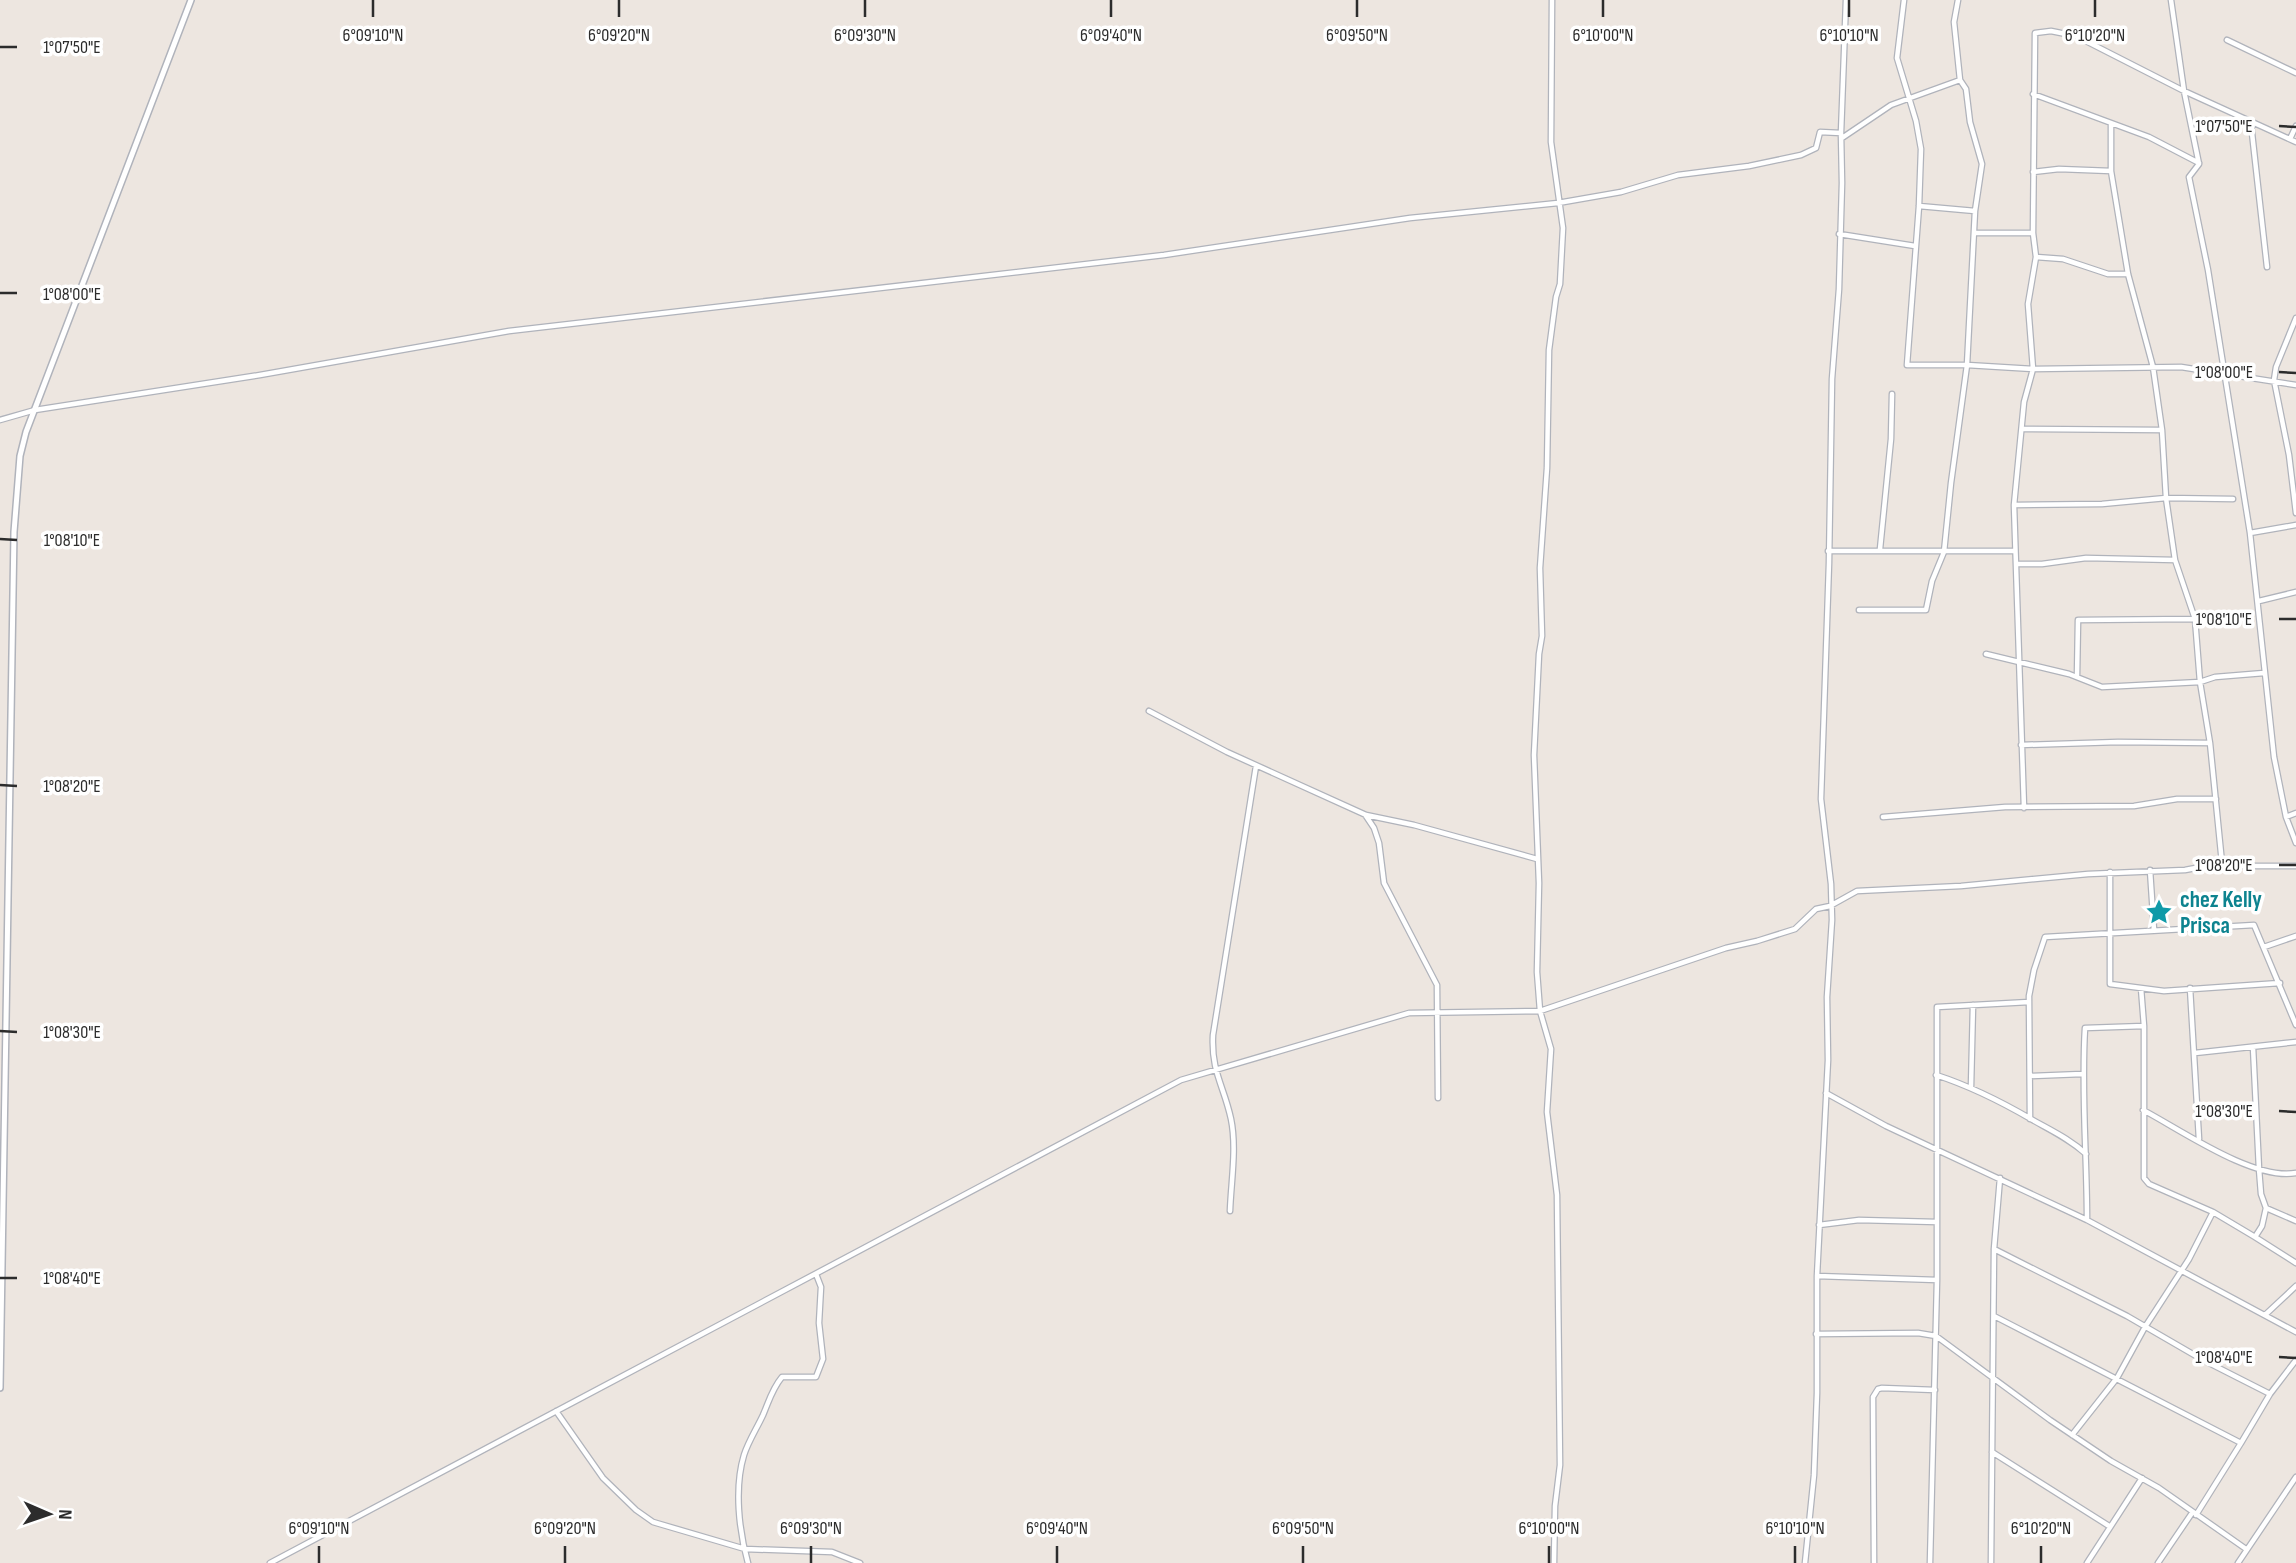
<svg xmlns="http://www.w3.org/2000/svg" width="2296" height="1563" font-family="'Sofia Sans Condensed',sans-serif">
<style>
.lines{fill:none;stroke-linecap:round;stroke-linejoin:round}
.minor-casing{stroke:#b0b3bb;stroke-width:7}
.tertiary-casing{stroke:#b0b3bb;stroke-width:8}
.minor{stroke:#fff;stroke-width:4.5}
.tertiary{stroke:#fff;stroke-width:5}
.ticks{fill:none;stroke:#2c2c2c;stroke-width:2.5}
.labels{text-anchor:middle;stroke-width:7;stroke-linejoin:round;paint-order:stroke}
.culture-label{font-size:23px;font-weight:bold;fill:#0d838f;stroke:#fff;text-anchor:start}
.ticks-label{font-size:18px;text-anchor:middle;fill:#2c2c2c;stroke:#fff;stroke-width:7;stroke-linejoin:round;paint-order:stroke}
</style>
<rect width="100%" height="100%" fill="#ede6e0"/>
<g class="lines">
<g class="minor-casing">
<path id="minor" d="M1552,0L1551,142L1563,228L1560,284L1556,297L1549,350L1547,468L1540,568L1542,636L1539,654L1534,755L1539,883L1537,972L1540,1011L1551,1049L1547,1112L1557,1195L1560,1465L1555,1506L1554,1563
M1904,0L1897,58L1916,121L1921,149L1919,206L1907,365H1967L2033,369L2181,367L2296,385
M2171,0L2184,91L2199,164L2189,177L2208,270L2250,533L2274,757L2286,817L2296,843
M2227,40L2296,73
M2033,94L2149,137L2199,163
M2251,124L2267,267
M2111,125V171L2128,274L2153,367L2162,430L2166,498L2175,560L2195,619L2200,682L2210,743L2222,863
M1842,138L1891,105L1960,80
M2290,139L2296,126
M2033,172L2059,169L2111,171
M1919,206L1975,211
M1975,233H2033
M1839,234L1915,246
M2036,257L2063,259L2108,274H2128
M2296,318L2276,367L2274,380L2289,455L2296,513
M0,420L35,410L260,375L509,331L1164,255L1410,218L1558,203L1621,192L1678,175L1749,166L1801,155L1816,148L1820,132L1841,133
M2023,429L2162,430
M2014,505L2102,504L2166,498L2233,499
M2250,533L2296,525
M1880,549L1891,439L1892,394
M1828,551H2015
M2016,564H2042L2086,558L2175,560
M2259,601L2296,592
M1859,610H1926L1932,581L1944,552L1951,483L1967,365L1975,211L1982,164L1970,122L1966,89L1960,80L1954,22L1958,0
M1986,654L2069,674L2102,687L2200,682L2215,677L2264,673
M2077,677L2078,620L2195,619
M1149,711L1227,752L1366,815L1414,825L1537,859
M2021,745L2118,742L2210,743
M2024,808L2014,505L2024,402L2033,369L2028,304L2036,257L2033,233L2035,33L2051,31L2076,36L2184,91L2296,142
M1366,816L1374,828L1379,843L1384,883L1437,985L1438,1098
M1883,817L2005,807L2134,806L2177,799H2216
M2286,817L2296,813
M2150,870L2154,930
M2110,872V984L2164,991L2280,983
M2264,947L2296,936
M2190,988L2199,1139
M2195,1053L2296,1042
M1936,1075C1970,1086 2000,1101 2031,1119C2050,1130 2070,1139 2086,1154
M2030,1076L2082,1074
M1971,1087L1973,1005
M1826,1093L1886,1126L2087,1220L2296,1332
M2143,1110C2181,1130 2254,1181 2296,1173
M2030,1119L2029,996L2034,970L2045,937L2254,925L2296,1025
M2266,1208L2296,1221
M1230,1211C1231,1182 1237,1148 1231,1119C1224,1086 1211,1072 1213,1035L1256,766
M2213,1212L2255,1237L2262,1226L2266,1208L2261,1194L2259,1169L2253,1047
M2087,1220C2087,1156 2081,1092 2085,1028L2144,1026
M1819,1225L1859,1220L1937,1222
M2255,1237L2296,1263
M1994,1249L2127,1316L2203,1360L2270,1394
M1817,1276L1937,1280
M2265,1315L2296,1286
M1994,1316L2241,1443L2196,1515
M1816,1334L1918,1333L1936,1336L2050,1420L2111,1461L2159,1488L2246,1549
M556,1411L603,1478L636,1510L653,1522L745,1549L832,1552L860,1563
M2072,1435L2117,1378L2145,1327L2189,1259L2213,1212L2149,1184L2144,1178V1026L2141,988
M2241,1443L2270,1394L2296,1360
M1992,1452L2109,1526
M270,1563L1181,1080L1409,1013L1540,1011L1726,948L1757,941L1795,929L1816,909L1830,906L1857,891L1961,886L2088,874L2185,870L2222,863L2235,866H2296
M748,1563C739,1531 734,1488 744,1455C748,1442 757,1428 763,1415C769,1401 772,1389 782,1377H816L823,1359L819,1323L821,1287L816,1274
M1805,1563L1814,1475L1817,1393V1276L1828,1060L1827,997L1832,920L1831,884L1821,799L1829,563L1832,379L1839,289L1842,183L1841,133L1846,0
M1874,1563L1873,1397L1878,1389L1882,1388L1935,1390
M1930,1563L1937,1280V1007L2029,1002
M1991,1563L1994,1249L2000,1178
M2087,1563L2142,1478
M2158,1563L2192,1513
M2238,1563L2296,1477"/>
</g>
<g class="tertiary-casing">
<path id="tertiary" d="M0,1388L14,532L20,456L26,432L191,0"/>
</g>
<use href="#minor" class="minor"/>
<use href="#tertiary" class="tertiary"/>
</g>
<path class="ticks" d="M373,17V0M619,17V0M865,17V0M1111,17V0M1357,17V0M1603,17V0M1849,17V0M2095,17V0M0,47H17M2279,126L2296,127M0,293H17M2279,372L2296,373M0,539L17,540M2279,619H2296M0,785L17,786M2279,865H2296M0,1031L17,1032M2279,1111L2296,1112M0,1278H17M2279,1357L2296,1358M319,1563V1546M565,1563V1546M811,1563V1546M1057,1563V1546M1303,1563V1546M1549,1563V1546M1795,1563V1546M2041,1563V1546"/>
<defs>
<g id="sight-bare" transform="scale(2.1)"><path d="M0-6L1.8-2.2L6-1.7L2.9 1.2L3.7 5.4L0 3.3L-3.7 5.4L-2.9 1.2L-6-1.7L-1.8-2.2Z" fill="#0f9aa8" stroke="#fff" stroke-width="2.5" paint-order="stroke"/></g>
</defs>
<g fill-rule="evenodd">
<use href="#sight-bare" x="2159" y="912"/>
</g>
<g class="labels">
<g class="culture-label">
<text x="2180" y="907">chez Kelly<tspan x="2180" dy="26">Prisca</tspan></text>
</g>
</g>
<g class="ticks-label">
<text x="373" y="41">6°09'10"N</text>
<text x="619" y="41">6°09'20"N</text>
<text x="865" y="41">6°09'30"N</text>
<text x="1111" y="41">6°09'40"N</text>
<text x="1357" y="41">6°09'50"N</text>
<text x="1603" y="41">6°10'00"N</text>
<text x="1849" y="41">6°10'10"N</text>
<text x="2095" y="41">6°10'20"N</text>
<text x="72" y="53">1°07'50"E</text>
<text x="2224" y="132">1°07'50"E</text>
<text x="72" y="300">1°08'00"E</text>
<text x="2224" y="378">1°08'00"E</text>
<text x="72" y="546">1°08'10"E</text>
<text x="2224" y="625">1°08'10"E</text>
<text x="72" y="792">1°08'20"E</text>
<text x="2224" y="871">1°08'20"E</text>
<text x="72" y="1038">1°08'30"E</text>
<text x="2224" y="1117">1°08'30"E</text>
<text x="72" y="1284">1°08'40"E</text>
<text x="2224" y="1363">1°08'40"E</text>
<text x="319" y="1534">6°09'10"N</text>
<text x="565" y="1534">6°09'20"N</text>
<text x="811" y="1534">6°09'30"N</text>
<text x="1057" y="1534">6°09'40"N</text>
<text x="1303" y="1534">6°09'50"N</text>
<text x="1549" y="1534">6°10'00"N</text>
<text x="1795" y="1534">6°10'10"N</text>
<text x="2041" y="1534">6°10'20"N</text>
</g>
<g transform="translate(49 1514) rotate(92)" stroke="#ffffff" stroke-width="5" paint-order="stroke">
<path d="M0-5L12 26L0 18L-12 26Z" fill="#2c2c2c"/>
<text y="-10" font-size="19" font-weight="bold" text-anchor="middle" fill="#2c2c2c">N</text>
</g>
</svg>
